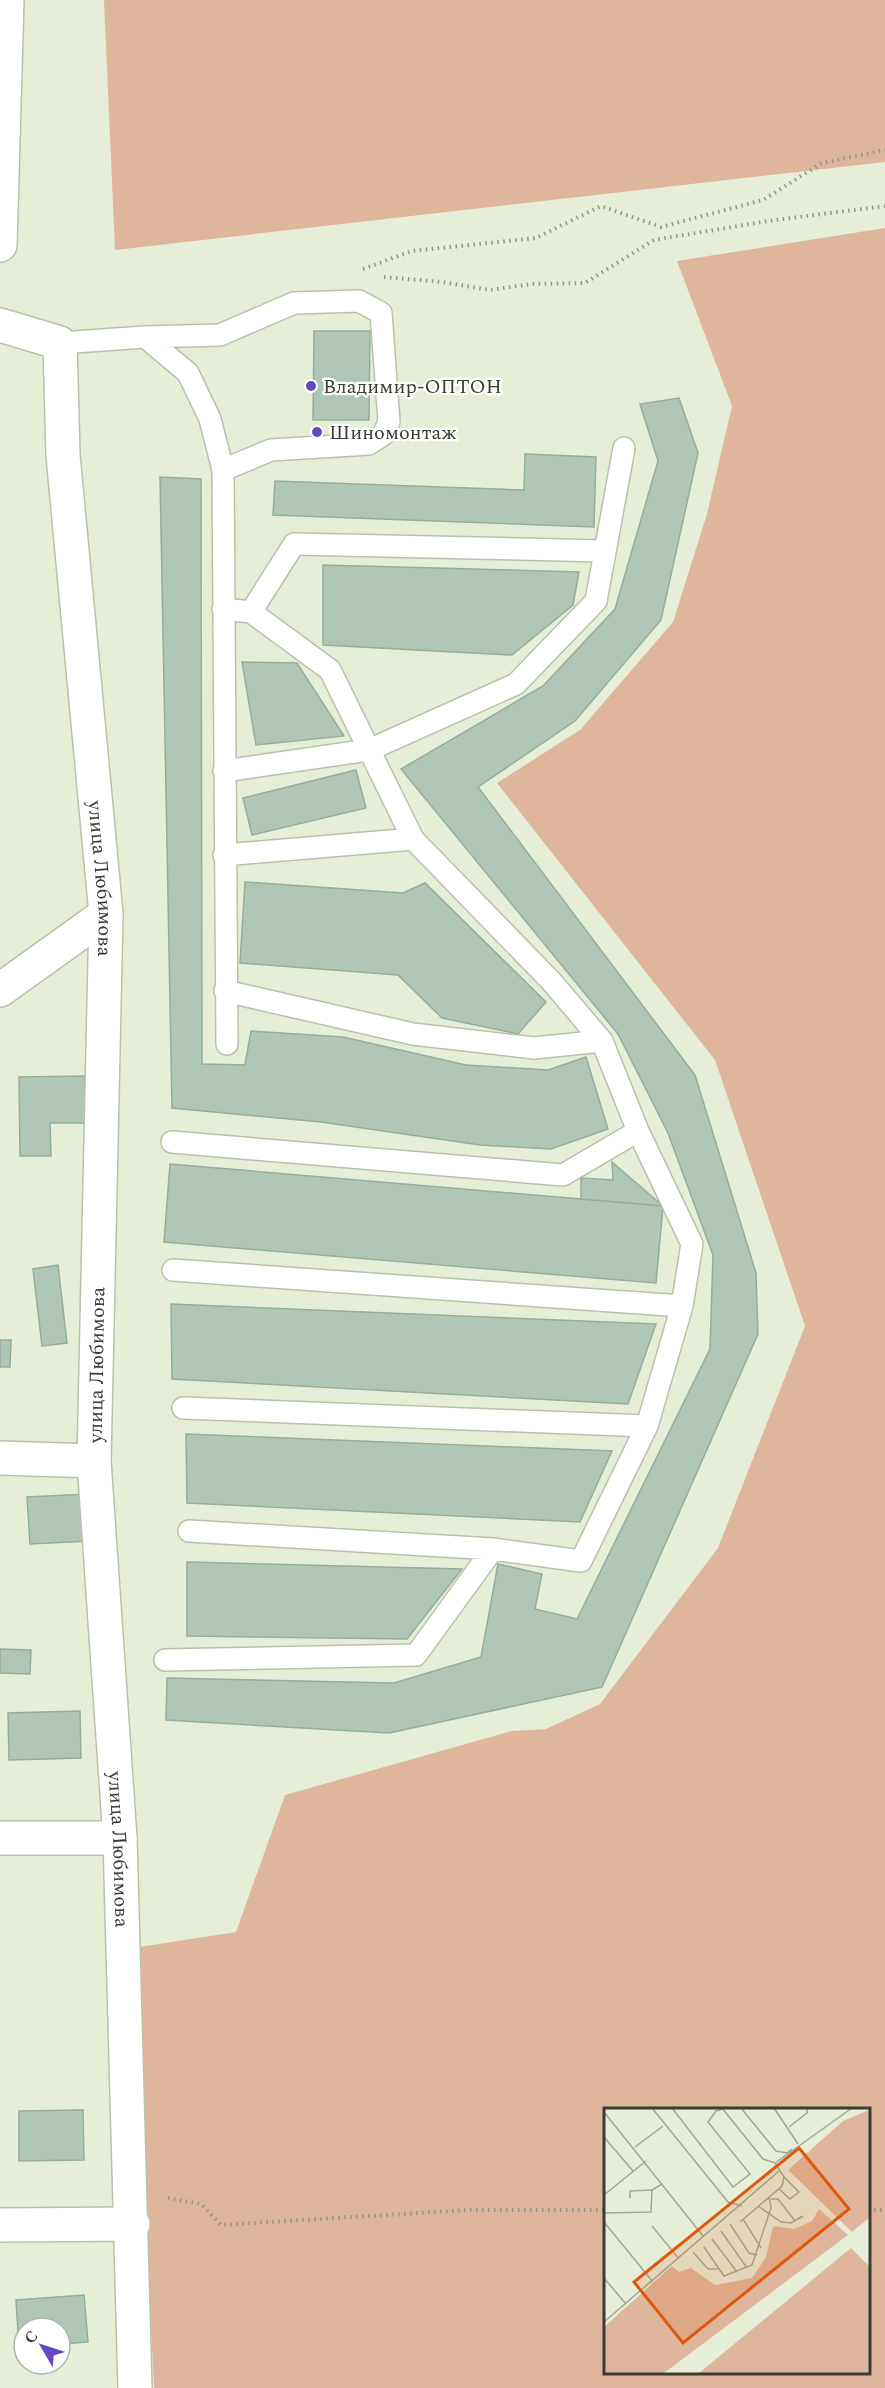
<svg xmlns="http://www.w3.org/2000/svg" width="885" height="2388" font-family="Spectral,serif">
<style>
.green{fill:#dfb69b;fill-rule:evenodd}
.building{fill:#b0c7b7;stroke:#96ac9d;stroke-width:1.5}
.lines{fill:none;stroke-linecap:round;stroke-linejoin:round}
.lane-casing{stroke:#b9c1aa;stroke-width:24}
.street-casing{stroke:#b9c1aa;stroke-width:36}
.secondary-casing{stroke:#b9c1aa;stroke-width:36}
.path{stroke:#919686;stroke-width:4;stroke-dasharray:1.5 4.5;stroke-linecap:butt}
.lane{stroke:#fff;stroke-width:21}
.street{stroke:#fff;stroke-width:33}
.secondary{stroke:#fff;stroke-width:33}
.poi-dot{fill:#6548c0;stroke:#fff;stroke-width:2}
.labels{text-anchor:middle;stroke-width:4.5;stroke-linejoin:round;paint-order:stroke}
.poi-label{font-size:20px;fill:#3a3d34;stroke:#fff;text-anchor:start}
.street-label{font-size:20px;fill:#3a3d34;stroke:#fff}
.inset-road{fill:none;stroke:#a1a796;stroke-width:1.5}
.view{fill:#df580e;fill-opacity:0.15;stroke:#df580e;stroke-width:3}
.inset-edge{fill:none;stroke:#3a3d34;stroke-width:3}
</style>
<rect width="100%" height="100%" fill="#e6eed7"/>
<path class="green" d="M104,0H885V162L115,250Z
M885,228V2388H154L133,1948L236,1932L285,1795L512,1731L546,1729L600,1704L718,1548L805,1326L715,1060L497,783L580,730L673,622L707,514L732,406L677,261ZM606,2109H868V2372H606Z"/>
<path class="building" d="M314,331H370L369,420H313Z
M679,398L698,453L661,620L575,721L478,787L695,1075L756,1273L758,1334L602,1687L389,1733L166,1720L167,1678L394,1683L481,1657L498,1564L542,1574L535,1609L577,1619L710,1349L713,1255L668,1133L618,1034L401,769L543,686L615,609L658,461L640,404Z
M525,454L596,457L594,527L273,515L275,481L524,490Z
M160,477L201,479L202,1064L245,1065L251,1031L343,1037L466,1065L548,1070L586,1057L608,1129L551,1149L480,1145L321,1122L172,1108Z
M323,565L579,572L573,605L512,655L323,645Z
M242,662L297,663L344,736L256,745Z
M356,770L366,808L252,835L243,798Z
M245,882L403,893L425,883L546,1002L518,1034L442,1018L398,975L240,963Z
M85,1076L86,1123H50L51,1156H20L19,1077Z
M612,1162L663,1206L581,1199V1178L613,1180Z
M170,1164L663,1206L656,1283L164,1242Z
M58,1265L67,1343L42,1346L33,1269Z
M171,1304L656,1324L628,1404L172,1379Z
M0,1340H11L10,1367H0Z
M186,1434L612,1451L580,1522L187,1503Z
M88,1494L90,1541L30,1544L27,1497Z
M187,1562L462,1569L407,1639L187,1636Z
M0,1649L31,1650L30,1674L0,1673Z
M80,1711L81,1758L9,1760L8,1713Z
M83,2110L84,2160L19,2161V2111Z
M84,2295L88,2342L60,2344V2328H24V2347H19L16,2300Z"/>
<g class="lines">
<g class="lane-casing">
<path id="lane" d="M145,337L220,335L294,303L359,301L381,313L389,422L383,435L369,444L271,450L223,470
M60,343L145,337L188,373L210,419L223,470L227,1044
M251,612L294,544L605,551
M224,771L369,750L516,684L596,601L624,448
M224,855L413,839
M225,991L413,1034L534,1048L602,1041
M172,1142L563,1175L638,1131
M173,1270L682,1306
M183,1408L647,1426
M189,1531L493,1549L581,1561L647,1426L682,1306L692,1244L638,1131L602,1041L551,981L413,839L330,670L251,612L223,609
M165,1660L416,1655L493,1549"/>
</g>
<g class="street-casing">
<g id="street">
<path id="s1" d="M0,325L60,343L63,455L106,914L94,1461L120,1838L135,2388"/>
<path d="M0,990L106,914"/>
<path d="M0,1458L94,1461"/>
<path d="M0,1838H120"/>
<path d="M0,2225L133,2224"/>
</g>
</g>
<g class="secondary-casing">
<path id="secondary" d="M0,245L7,0"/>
</g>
<path class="path" d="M363,269L412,251L536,238L601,206L661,227L763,200L822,163L885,150
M384,277L442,282L490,290L531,284L585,283L654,240L768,221L885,206
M168,2198L201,2204L221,2225L468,2210H606
M868,2210H885"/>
<use href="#lane" class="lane"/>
<use href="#street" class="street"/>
<use href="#secondary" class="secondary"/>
</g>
<g class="poi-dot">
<circle cx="311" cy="386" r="6"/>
<circle cx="317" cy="432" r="6"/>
</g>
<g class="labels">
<g class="poi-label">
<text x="323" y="393">Владимир-ОПТОН</text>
<text x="329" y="439">Шиномонтаж</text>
</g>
<g class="street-label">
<text dy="7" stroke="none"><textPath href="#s1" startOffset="600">улица Любимова</textPath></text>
<text transform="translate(96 1365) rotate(-89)" y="7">улица Любимова</text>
<text dy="7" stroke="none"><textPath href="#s1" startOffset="1572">улица Любимова</textPath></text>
</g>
</g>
<g transform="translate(604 2108)">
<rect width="266" height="266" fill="#e6eed7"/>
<path d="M265,2V110L248,124L184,62L239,13ZM215,101L244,127L60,265H0V219L68,158L75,164L87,160L111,177L148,170L162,149L169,118L190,121L208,113ZM247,140L265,158V265H95Z" fill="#dfb69b"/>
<path class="inset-road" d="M48,0L124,94L138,98M68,0L129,79L146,66L104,14L112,3L119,1M118,0L159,51L171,55L248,0M137,0L172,43L183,45L188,41M170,0L194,36M0,4L99,128M185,19L203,5V0M0,29L29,63M31,39L59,18M175,81L186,91L195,84L180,69M0,87L42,53M26,90V83L48,82M167,91H174L191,113M154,98L177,114L187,115L199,108M0,105L47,104L48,82L58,76M139,111L157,140M0,114L49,174M136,114L178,78L180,69L171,55M126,116L145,145L153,147M48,118L75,151M117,123L143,160M108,131L133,164M100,139L120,168L148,157L167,100L165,89M89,144L104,161H116M0,170L22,196M0,214L175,63"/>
<path class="view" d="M195,40L245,101L79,235L30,174Z"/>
<rect width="266" height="266" class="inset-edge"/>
</g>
<g transform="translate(42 2346) rotate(309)"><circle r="28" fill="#ffffff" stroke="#b0b1ae" stroke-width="1.5"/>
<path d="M0-4.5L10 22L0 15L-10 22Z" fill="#6548c0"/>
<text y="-9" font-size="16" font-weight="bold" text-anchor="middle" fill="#3a3d34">С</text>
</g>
</svg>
